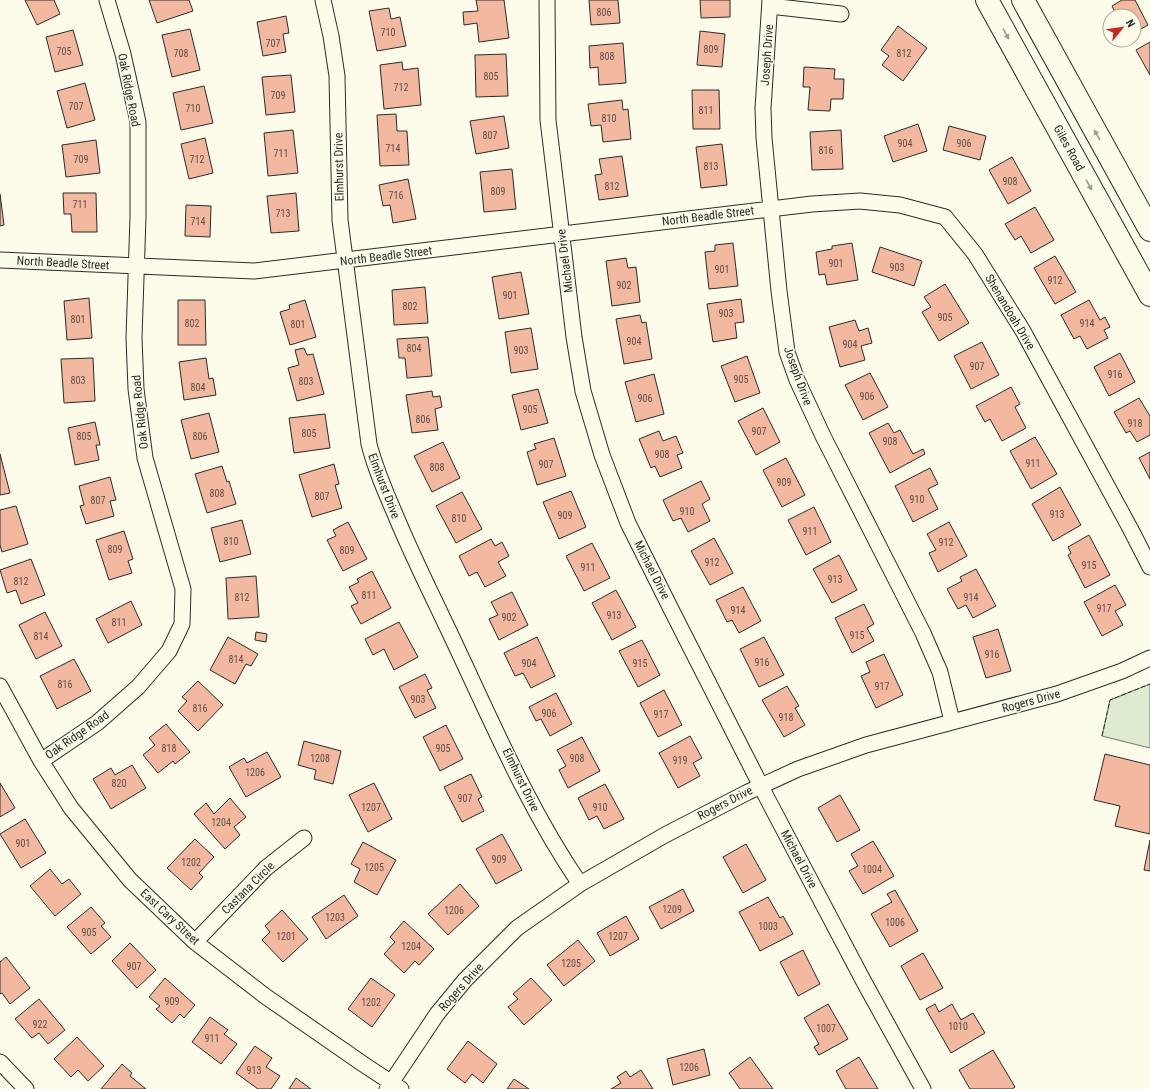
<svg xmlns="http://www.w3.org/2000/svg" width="1150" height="1089" font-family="'Roboto Condensed',sans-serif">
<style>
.green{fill:#deebd1;stroke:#74746e}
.building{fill:#f2b8a0;stroke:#2b2b2b}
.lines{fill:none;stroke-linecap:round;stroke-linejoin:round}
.street-casing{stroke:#2b2b2b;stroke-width:17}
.primary-casing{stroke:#2b2b2b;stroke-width:24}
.street{stroke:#fdfbea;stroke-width:15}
.primary{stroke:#fdfbea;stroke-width:22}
.fence{stroke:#2b2b2b;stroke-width:1;stroke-dasharray:5 2;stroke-linecap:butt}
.oneway{fill:#9e9d94}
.labels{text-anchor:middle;stroke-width:3;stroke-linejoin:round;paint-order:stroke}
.number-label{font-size:10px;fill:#5d4e48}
.street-label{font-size:12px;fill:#2b2b2b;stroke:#fdfbea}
</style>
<rect width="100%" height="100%" fill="#fdfbea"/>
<path class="green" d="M1150,684V748L1102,736L1110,700Z"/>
<path class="building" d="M25,0H54L60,14L37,25Z
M149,0H189L193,11L157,23Z
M476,0H504L509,38L479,42L477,23L464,25L463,12L478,11Z
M589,0H618L620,23L591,25Z
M700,0H730V17L701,18Z
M1122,0H1135L1148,25L1134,33V16H1117L1112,6Z
M389,8L391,19L400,17L406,46L377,51L369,11Z
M286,16L289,33L283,34L286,52L263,56L257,22Z
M898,26L927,48L903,81L882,65L889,56L881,50Z
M190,29L200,70L172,77L162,35Z
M73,30L83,65L55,72L46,37Z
M700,31L725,34L722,67L697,65Z
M1150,42V75L1136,50Z
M623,43L626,83L599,85L598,67L590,68L589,46Z
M506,54L508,96L476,97L475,55Z
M402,62L403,70L418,68L421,105L384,109L380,65Z
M804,67L835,69L834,79H844L843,99H831L830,111L808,110L810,87H803Z
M291,75L295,112L266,115L262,77Z
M85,83L95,120L67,128L57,91Z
M204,86L213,123L181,130L173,93Z
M692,90H719L720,129H693Z
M622,100L623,110L628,109L631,139L603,142L601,125L591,126L588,104Z
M396,114L397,131H407L409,165L380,166L377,115Z
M504,116L509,148L476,154L470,121Z
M918,124L927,151L893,162L884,136Z
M949,126L986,136L980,160L943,150Z
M293,130L298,173L268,176L264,133Z
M841,130L843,169L812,170L810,132Z
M205,138L213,173L189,179L181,144Z
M96,140L100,173L66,177L62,145Z
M722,144L727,185L701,188L696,147Z
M622,156L628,196L599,200L595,175L602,174L599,159Z
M1012,157L1031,191L1008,204L989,170Z
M512,169L516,209L484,212L480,172Z
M408,179L416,219L393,223L390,205L383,206L379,185Z
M63,193H96L97,232H72L71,214H64Z
M296,193L299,231L271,233L267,196Z
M0,194L4,225L0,226Z
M186,205L211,206L210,237L185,236Z
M1035,207L1054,240L1031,253L1021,236L1015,240L1005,224Z
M733,243L738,286L709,289L705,252L715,251V245Z
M852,243L858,280L827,285L825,274L819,275L816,252L832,249V246Z
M880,247L922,261L914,286L872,272Z
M1055,256L1076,292L1055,304L1034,268Z
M626,258L628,268L636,267L640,302L612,306L606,261Z
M521,272L529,314L499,319L492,277Z
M945,284L969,323L939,341L922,312L931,307L924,297Z
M425,287L428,323L394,325L392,290Z
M89,298L92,338L67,340L64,301Z
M741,299L744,322L735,323L737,338L713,342L707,304Z
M178,300H205L206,345H178Z
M305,300L316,337L290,345L280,312L290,309L289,305Z
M1089,300L1100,320L1105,317L1110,327L1104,330L1108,338L1087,349L1080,336L1074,339L1061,315Z
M640,315L642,323L646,322L652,359L624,364L616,319Z
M855,320L859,331L868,328L872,343L861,346L865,360L840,367L829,327Z
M531,328L538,369L511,373L505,332Z
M428,337L432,376L407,378L405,358H399L397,339Z
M982,342L999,375L971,389L954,356Z
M304,348L307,355L313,354L324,394L297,401L288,368L299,365L295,350Z
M1120,353L1135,382L1109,396L1094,367Z
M747,356L760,393L735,402L721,366Z
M93,358L95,401L64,403L61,359Z
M206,358L209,379L213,378L216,395L184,400L179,362Z
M870,373L888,407L863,420L845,385Z
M654,374L664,414L636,422L625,382Z
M1011,387L1020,404L1015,407L1026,428L1002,441L990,419L985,422L976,406Z
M538,389L548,423L521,430L512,395Z
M432,391L433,397L440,396L442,407L435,409L438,430L412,433L406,395Z
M1139,398L1150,416V435L1137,442L1130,431L1126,433L1114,412Z
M763,408L780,442L756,455L738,421Z
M209,413L219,452L191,459L181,420Z
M325,414L330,448L294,453L289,418Z
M95,422L100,445H96L99,460L75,465L68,428Z
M888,423L894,433L900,430L913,454L923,449L925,454L890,473L869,433Z
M659,431L663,441L676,436L683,453L677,455L682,468L660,477L655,466L651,468L639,439Z
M1035,437L1057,474L1031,489L1010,451Z
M554,438L566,476L537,485L527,452L536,449L534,444Z
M443,442L460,478L432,492L414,456Z
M1150,452V479L1139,458Z
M0,454L10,493L0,495Z
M786,458L805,495L782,507L763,470Z
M334,464L339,484L335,485L342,508L312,517L299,475Z
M222,466L227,482L229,481L236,504L207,513L195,474Z
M930,468L938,484L928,489L938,509L913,522L895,486Z
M110,477L116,500L110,501L114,516L86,524L80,506L84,505L79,486Z
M701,481L710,499L702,504L710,521L688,532L681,518L673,521L663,500Z
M1060,487L1081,525L1053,541L1032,504Z
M571,491L586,527L559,539L543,502Z
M462,492L482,529L456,543L436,506Z
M16,506L28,544L2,552L0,545V510Z
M814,507L831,542L806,555L788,520Z
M242,520L251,554L220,562L211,528Z
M348,522L367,559L343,571L327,540L336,536L333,530Z
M949,522L967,556L938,572L929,553L936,550L927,534Z
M124,531L133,559L128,561L132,573L109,580L96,540Z
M1089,535L1110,575L1085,588L1068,555L1071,553L1068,547Z
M714,538L733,573L710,585L691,551Z
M491,539L495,546L502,542L509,556L498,562L506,576L485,587L477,572L469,576L459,556Z
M592,543L610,578L584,591L566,556Z
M839,555L857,590L832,603L813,569Z
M31,559L45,595L21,604L16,590L7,593L0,570Z
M976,569L996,606L973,618L966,605L958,609L947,589L962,581L960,577Z
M372,571L391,608L361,624L351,606L358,603L349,587L359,582L357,579Z
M256,576L259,617L228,619L226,578Z
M1115,585L1126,605L1115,611L1123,625L1102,636L1084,602Z
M743,587L761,621L739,633L732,620L727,622L716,600Z
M616,590L636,627L612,640L592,603Z
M512,592L528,625L499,640L489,619L498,615L491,602Z
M131,601L142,625L108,643L96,619Z
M864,604L874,624L867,628L874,641L852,653L835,618Z
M45,612L62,646L36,659L19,625Z
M399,622L418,657L394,670L384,649L373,655L365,639Z
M998,629L1011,671L986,678L973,637Z
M256,632L267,634L266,642L255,640Z
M228,637L258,654L251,666L246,664L235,684L210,670Z
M537,637L555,676L531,688L523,673L515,676L504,653Z
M764,637L784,675L759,687L740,649Z
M642,640L660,675L638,687L619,651Z
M884,654L903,695L876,708L861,676L870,672L866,662Z
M74,659L91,691L57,709L40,676Z
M425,674L432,688L427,690L436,708L415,718L399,687Z
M198,681L223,705L198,731L178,711L187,701L182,697Z
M787,686L799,706L795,708L805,725L784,737L762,700Z
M664,690L682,725L658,737L640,703Z
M556,693L572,724L550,736L541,719L536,721L529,707Z
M166,724L190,752L175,764L173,761L158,773L143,755L155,745L149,738Z
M446,725L463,759L440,771L423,737Z
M690,736L702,758L693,763L700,776L678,788L659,753Z
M582,737L600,771L568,788L559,770L566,766L557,750Z
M304,741L341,751L333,784L314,779L316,770L298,765Z
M267,752L281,777L246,797L229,767L244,758L247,763Z
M1105,754L1150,765V834L1115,826L1120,806L1094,800Z
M132,765L146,788L111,809L93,779L111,768L115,775Z
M471,774L482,797L478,799L484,811L462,822L444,787Z
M0,783L15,808L0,817Z
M374,783L392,819L368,832L349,795Z
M605,784L624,819L604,829L597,816L589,820L578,798Z
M840,795L860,830L837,842L818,808Z
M230,798L246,817L234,827L240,835L225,849L194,814L206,803L214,814Z
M25,819L46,853L21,868L0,834Z
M502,834L522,870L496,884L476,849Z
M195,839L214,857L199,873L203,877L191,890L167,868Z
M1150,840V871L1144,870Z
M873,841L894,876L863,894L849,871L858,866L851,854Z
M363,842L396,860L377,895L354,882L360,869L351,864Z
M746,844L766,880L743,893L723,857Z
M50,869L62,884L69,879L81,894L55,916L30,886Z
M460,884L479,906L448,935L428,914Z
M683,889L694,911L661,929L649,907Z
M895,890L918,931L890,947L871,914L892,902L887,894Z
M344,895L358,916L326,939L312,917Z
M768,897L780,918L783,916L793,934L760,951L739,912Z
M91,907L105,923L101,926L111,937L91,954L67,927Z
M282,910L308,939L283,962L262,940L270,932L265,926Z
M626,916L639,939L610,956L597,933Z
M404,921L434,949L419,965L415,961L404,973L384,954L395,942L390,937Z
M578,940L595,961L564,986L547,965Z
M130,943L156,970L137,988L112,961Z
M803,950L820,984L798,996L780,962Z
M923,953L943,988L920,1000L901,966Z
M6,957L30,988L10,1004L2,993L0,994V962Z
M165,978L195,1005L184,1018L180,1014L172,1023L156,1009L160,1006L149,997Z
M371,978L395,995L372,1027L348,1009Z
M531,978L552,1000L524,1025L508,1007L518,999L513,994Z
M39,999L65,1030L48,1044L39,1033L32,1038L15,1019Z
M828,1004L848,1039L819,1055L814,1047L819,1044L804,1018Z
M935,1004L939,1012L952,1004L961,1020L973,1013L985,1033L951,1053L926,1009Z
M210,1017L228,1030L224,1034L237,1044L221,1064L192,1042Z
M77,1037L104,1066L88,1081L78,1070L71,1077L54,1059Z
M468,1041L497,1064L483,1083L472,1074L465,1083L447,1069Z
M255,1046L272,1058L266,1067L280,1076L271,1089H258L236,1073Z
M704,1049L710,1075L673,1085L667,1059Z
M993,1050L1015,1087L1012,1089H970L959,1070Z
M750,1057L773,1089H740L729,1073Z
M859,1057L878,1089H846L836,1071Z
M122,1064L132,1073L130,1076L146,1089H101Z
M641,1070L653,1089H611L621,1083L617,1077L626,1071L630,1077Z
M296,1078L311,1089H289Z
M514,1079L529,1089H507Z"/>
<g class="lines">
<g class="street-casing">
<path id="street" d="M323,0L331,36L337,76L340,220L369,444C375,468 385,491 395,514C411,553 430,591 448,629C489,715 526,805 580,884
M547,0L548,120L574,337L583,391L602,455L628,523L673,613L768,800L864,982L923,1089
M770,0L763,108L764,138L779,291L787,352L797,380L823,436L923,633L940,672L952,721
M770,6L841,14
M0,260L254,271L812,204L860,201L900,205L945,217L975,254L1023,331L1130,528L1150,567
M0,686L41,761L71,808L130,880L195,942L265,996L363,1064L401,1089
M41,761L97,723L138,687L169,651L182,624L183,589L145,458L136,389L134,338L138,217V122L123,54L107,0
M195,942L266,868L304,838
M0,1062L26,1089
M387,1089L437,1014L465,980L517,928L580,884L665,835L748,792L798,769L866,745L1057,694L1122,671L1150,658"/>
</g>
<g class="primary-casing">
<path id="primary" d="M987,0L1150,295
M1023,0L1150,230"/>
</g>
<use href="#street" class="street"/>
<use href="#primary" class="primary"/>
<path class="fence" d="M1102,736L1110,700L1150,684"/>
</g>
<defs><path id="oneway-solid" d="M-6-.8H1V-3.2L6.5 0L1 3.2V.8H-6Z"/></defs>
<g class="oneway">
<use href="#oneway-solid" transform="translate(1006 34) rotate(61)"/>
<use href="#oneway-solid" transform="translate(1097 135) rotate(-119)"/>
<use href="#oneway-solid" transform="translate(1089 185) rotate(61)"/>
</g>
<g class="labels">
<g class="number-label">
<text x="604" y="16">806</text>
<text x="388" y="36">710</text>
<text x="273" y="47">707</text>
<text x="711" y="53">809</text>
<text x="64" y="55">705</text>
<text x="181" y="57">708</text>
<text x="904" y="57">812</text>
<text x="607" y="60">808</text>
<text x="491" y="80">805</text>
<text x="401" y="91">712</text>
<text x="278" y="99">709</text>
<text x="76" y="110">707</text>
<text x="193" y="112">710</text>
<text x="706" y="114">811</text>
<text x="609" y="122">810</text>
<text x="490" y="139">807</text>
<text x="905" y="147">904</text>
<text x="964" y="147">906</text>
<text x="393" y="152">714</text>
<text x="826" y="154">816</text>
<text x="281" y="157">711</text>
<text x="81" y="163">709</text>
<text x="197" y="163">712</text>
<text x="711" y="170">813</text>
<text x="1010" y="185">908</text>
<text x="612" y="190">812</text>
<text x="498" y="195">809</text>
<text x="396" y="199">716</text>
<text x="80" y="208">711</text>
<text x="283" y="217">713</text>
<text x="198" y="225">714</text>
<text x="836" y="267">901</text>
<text x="897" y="271">903</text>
<text x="722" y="273">901</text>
<text x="1055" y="284">912</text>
<text x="624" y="289">902</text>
<text x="510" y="299">901</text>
<text x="410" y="310">802</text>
<text x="726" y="317">903</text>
<text x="945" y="321">905</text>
<text x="78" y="323">801</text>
<text x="192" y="327">802</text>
<text x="1087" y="327">914</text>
<text x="298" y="328">801</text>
<text x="634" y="345">904</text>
<text x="850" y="348">904</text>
<text x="414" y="352">804</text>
<text x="521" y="354">903</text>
<text x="977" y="370">907</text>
<text x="1115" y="378">916</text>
<text x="741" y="383">905</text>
<text x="78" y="384">803</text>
<text x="306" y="385">803</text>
<text x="198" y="391">804</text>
<text x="867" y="400">906</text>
<text x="645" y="402">906</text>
<text x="530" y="413">905</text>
<text x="423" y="423">806</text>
<text x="1135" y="427">918</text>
<text x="759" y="435">907</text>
<text x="309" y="437">805</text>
<text x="84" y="440">805</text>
<text x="200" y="440">806</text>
<text x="890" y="445">908</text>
<text x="662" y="458">908</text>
<text x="1033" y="467">911</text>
<text x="546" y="468">907</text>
<text x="437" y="471">808</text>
<text x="784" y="486">909</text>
<text x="217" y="497">808</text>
<text x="322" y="500">807</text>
<text x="917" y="503">910</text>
<text x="98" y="504">807</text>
<text x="687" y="515">910</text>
<text x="1057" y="518">913</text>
<text x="565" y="519">909</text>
<text x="459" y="522">810</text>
<text x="810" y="535">911</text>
<text x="231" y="545">810</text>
<text x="946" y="546">912</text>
<text x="115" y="553">809</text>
<text x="347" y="554">809</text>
<text x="712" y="566">912</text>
<text x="1089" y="569">915</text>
<text x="588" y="571">911</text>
<text x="835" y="583">913</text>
<text x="21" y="585">812</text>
<text x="369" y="599">811</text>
<text x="242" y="601">812</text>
<text x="971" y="601">914</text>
<text x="1104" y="612">917</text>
<text x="738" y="614">914</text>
<text x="614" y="619">913</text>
<text x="509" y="621">902</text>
<text x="119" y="626">811</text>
<text x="857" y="639">915</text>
<text x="41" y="640">814</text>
<text x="992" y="658">916</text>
<text x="236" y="663">814</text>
<text x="762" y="666">916</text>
<text x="529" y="667">904</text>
<text x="640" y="667">915</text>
<text x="65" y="688">816</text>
<text x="882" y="690">917</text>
<text x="418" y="703">903</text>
<text x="200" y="712">816</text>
<text x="549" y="717">906</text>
<text x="661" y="718">917</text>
<text x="786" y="721">918</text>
<text x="169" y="752">818</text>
<text x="443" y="752">905</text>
<text x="320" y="762">1208</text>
<text x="577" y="762">908</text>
<text x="680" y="764">919</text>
<text x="255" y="776">1206</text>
<text x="119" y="787">820</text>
<text x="465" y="802">907</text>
<text x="371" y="811">1207</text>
<text x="600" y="811">910</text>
<text x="221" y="826">1204</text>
<text x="23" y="847">901</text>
<text x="499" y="863">909</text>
<text x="191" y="866">1202</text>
<text x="374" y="871">1205</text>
<text x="872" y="873">1004</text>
<text x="672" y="913">1209</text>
<text x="454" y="914">1206</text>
<text x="335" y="921">1203</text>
<text x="895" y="926">1006</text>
<text x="768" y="930">1003</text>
<text x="89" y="936">905</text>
<text x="286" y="940">1201</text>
<text x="618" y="940">1207</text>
<text x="411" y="950">1204</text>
<text x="571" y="967">1205</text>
<text x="134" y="970">907</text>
<text x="172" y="1005">909</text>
<text x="371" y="1006">1202</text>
<text x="40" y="1028">922</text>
<text x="958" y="1030">1010</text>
<text x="826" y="1032">1007</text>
<text x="212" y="1042">911</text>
<text x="689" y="1071">1206</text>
<text x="254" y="1074">913</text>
</g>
<g class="street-label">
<text transform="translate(767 55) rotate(-86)" y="4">Joseph Drive</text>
<text transform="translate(129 90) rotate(79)" y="4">Oak Ridge Road</text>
<text transform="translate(1069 148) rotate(61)" y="4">Giles Road</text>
<text transform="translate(339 167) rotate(-91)" y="4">Elmhurst Drive</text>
<text transform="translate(708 216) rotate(-7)" y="4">North Beadle Street</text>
<text transform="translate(386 256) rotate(-7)" y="4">North Beadle Street</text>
<text transform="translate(565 261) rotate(-97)" y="4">Michael Drive</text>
<text transform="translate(63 263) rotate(3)" y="4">North Beadle Street</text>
<text transform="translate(1010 312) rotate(59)" y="4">Shenandoah Drive</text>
<text transform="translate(798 376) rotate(70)" y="4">Joseph Drive</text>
<text transform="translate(140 412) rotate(-96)" y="4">Oak Ridge Road</text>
<text transform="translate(384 486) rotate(69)" y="4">Elmhurst Drive</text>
<text transform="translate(652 570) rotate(63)" y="4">Michael Drive</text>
<text transform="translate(1031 701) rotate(-15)" y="4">Rogers Drive</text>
<text transform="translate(77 735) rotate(-35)" y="4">Oak Ridge Road</text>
<text transform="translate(521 780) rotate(64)" y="4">Elmhurst Drive</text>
<text transform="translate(725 803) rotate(-27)" y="4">Rogers Drive</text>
<text transform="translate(799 859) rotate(62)" y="4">Michael Drive</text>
<text transform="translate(248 888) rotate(-45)" y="4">Castana Circle</text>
<text transform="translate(170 917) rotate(43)" y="4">East Cary Street</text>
<text transform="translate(461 987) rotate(-48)" y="4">Rogers Drive</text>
</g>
</g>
<g transform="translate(1122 28) rotate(61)"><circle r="19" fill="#fdfbea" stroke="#a9a89e"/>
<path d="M0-3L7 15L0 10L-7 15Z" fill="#c62828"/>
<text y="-6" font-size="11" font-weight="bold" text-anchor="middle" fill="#2b2b2b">N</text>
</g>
</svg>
